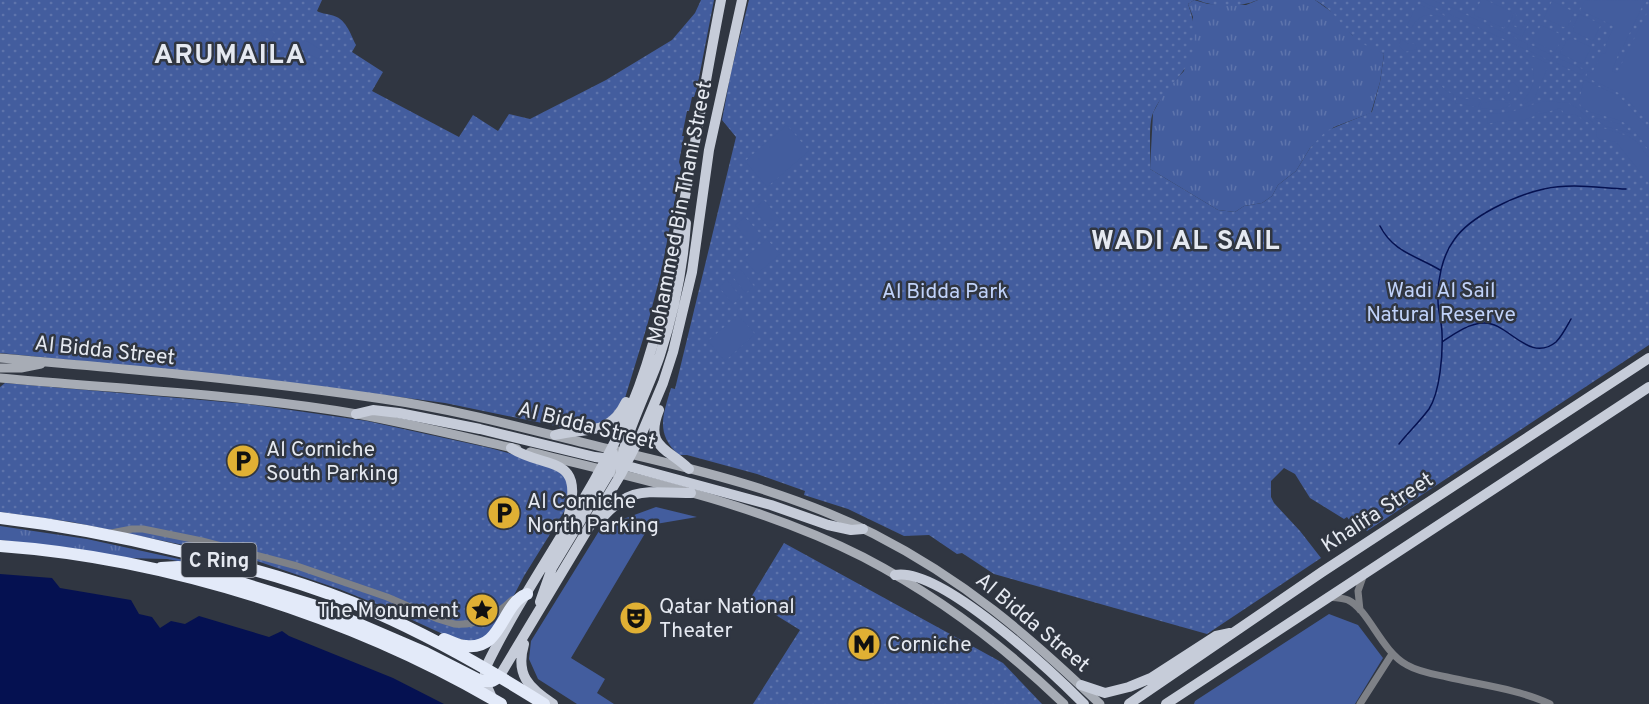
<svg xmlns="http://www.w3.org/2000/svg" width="1649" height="704" font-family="Overpass,sans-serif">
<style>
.grass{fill:url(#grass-tufts)}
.park{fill:url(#park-dots)}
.garden{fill:#435d9e}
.water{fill:#051151}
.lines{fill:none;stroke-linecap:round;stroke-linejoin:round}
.stream{stroke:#051151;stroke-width:1.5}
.street{stroke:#7e8187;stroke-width:7}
.secondary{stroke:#a7acb5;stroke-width:9}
.primary{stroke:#c6ccd9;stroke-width:10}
.highway{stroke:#e3eaf9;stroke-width:12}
.labels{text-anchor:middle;stroke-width:5;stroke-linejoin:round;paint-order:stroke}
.shield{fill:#303641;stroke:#afb3bc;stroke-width:1.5}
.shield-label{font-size:20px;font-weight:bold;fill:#e5e9f1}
.street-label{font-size:21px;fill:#e5e9f1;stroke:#303641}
.park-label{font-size:21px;fill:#c0d2f9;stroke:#303641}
.poi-label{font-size:21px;fill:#e5e9f1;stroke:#303641;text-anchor:start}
.district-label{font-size:27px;font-weight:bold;letter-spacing:1.5px;fill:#e5e9f1;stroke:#303641}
</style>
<defs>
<pattern id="grass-tufts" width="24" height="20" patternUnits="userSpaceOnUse" patternTransform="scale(1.5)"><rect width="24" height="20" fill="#435d9e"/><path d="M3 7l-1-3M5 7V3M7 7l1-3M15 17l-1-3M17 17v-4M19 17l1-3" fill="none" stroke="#5e74ac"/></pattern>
<pattern id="park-dots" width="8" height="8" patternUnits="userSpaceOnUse" patternTransform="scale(1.5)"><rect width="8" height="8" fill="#435d9e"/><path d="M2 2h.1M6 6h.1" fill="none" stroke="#5e74ac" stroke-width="1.8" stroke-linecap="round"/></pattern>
</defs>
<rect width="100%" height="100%" fill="#303641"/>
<path class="grass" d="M1194,0L1208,4L1246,5L1258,0H1315L1336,15L1352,35L1384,54L1380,82L1371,113L1334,127L1310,148L1296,171L1278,185L1272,196L1262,203L1244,206L1235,212L1218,210L1150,169L1153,113L1164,92L1184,71L1193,17L1188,4Z
M0,526L87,539L202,564L199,565L167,559L126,558L70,548L0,540Z"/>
<path class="park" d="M0,0H322L317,11C322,14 325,13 331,15C346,18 350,33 356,45L352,52L383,72L372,91L459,137L473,115L498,131L509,114L530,119L606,80L672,40L695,13L701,0H714L697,88L694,97H692L689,111H687L682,136H684L679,162L681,168L661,273L647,326L625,398L606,422L571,429L445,403L278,381L0,353Z
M749,0H1194L1188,4C1196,26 1199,51 1183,71C1173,85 1160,96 1153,113C1148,124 1151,156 1150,169L1218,210L1235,212L1244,206L1262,203L1272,196L1278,185L1296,171L1310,148L1326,131L1372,112L1380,82L1384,54C1373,49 1363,45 1354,37C1338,22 1336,12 1315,0H1649V345L1367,531L1364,528L1358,531L1347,517L1344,519L1310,498L1295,474L1284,468L1271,481V497L1274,503L1300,531L1321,558L1207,634L994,574L962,553L957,554L929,535L904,536L848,509L804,495L805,491L757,474L687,455H679C655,434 663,415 671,388L675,389L736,137L722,120L731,72Z
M1197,0H1258C1236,8 1219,8 1197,0Z
M5,383L248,404L367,421L490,448L549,464L567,477L570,502L524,576L502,618L488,636L472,642L445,635L384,607L339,589L251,559L72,522L0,512V387Z
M784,543L1003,663L1042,704H753L800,630L750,599Z"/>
<path class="garden" d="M1419,0H1432L1444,5L1442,9L1450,12L1451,9L1448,6L1528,44L1527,48L1529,49L1531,45L1554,56L1551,61Z
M1481,0H1486L1512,12L1504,28L1474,15Z
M1585,0L1647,1L1642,7L1623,47H1621L1612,71L1617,73L1649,9V123L1623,95L1586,77L1588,71L1592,73L1602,53L1605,54L1608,48L1605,46L1614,26L1580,10Z
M1552,1L1574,12L1568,26L1563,27L1544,18Z
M1420,5L1444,15L1443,18C1430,12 1418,14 1412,28L1407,26L1416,6L1418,7Z
M1514,13L1517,14L1512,25L1521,30L1527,19L1530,20L1522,37L1507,29Z
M1579,14L1601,24L1593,41L1574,32L1573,28Z
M260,25L275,33L271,40L256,32Z
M1541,25L1560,34L1562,38L1555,52L1533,41Z
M1571,38L1591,47L1583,64L1560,54L1566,41Z
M1401,39L1409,44H1415L1417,49L1405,52L1399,46Z
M305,40L323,51L318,59L299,48Z
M1523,52L1547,63V69L1534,99L1523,105L1522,102C1536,87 1540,69 1522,55Z
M296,55L315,66L310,74L291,63Z
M1558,58L1585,70L1582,75L1556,63Z
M1584,80L1619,96L1649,129V151C1641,139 1633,125 1618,120C1605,115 1593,115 1581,107L1579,101Z
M1513,82L1519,88C1517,94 1514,100 1508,101L1503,98L1510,93L1508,85Z
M1440,84L1445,90L1454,95L1453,102L1440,94L1435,85Z
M1457,96L1463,99L1478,98L1481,100L1478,107L1455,103Z
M1496,100L1503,101L1512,105L1498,110L1480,108L1482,103Z
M1545,101L1568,103L1577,108L1597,126L1628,136L1637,142L1649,158V183L1616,142L1599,139L1596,136L1597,128L1576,115L1564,114L1561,108L1540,114L1539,112L1535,113L1536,115C1520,124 1506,118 1488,124L1486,113C1508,116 1525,106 1545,101Z
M1592,117L1621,124L1633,134L1605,126Z
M787,125L809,151L767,187L745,161Z
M764,200L781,220L770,229L754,209Z
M745,217L762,236L752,245L735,225Z
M767,239L780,254L757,274L744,259Z
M740,269L754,286L746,293L732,276Z
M727,280L741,297L733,304L719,287Z
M738,315L755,334L725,361L708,341Z
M656,507L697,517L650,525L571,658L605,679L597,693L614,704H577L538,679L529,659L531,641L604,523L626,518Z
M1329,614L1358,625L1383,658L1355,704H1194L1195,701Z"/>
<path class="water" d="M0,574L52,578L60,588L131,600L139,614L152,617L160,628L171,621L185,624L199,616L269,637L282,631L289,636L393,678L444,704H0Z"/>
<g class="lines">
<path class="stream" d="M1380,226C1393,252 1417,256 1440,270
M1442,342C1454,334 1469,323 1484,323C1508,322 1529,364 1556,342C1562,336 1567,326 1571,319
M1399,444C1409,432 1420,421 1429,409C1440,392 1443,354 1442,333C1442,323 1438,312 1438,301C1437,282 1442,256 1454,240C1470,216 1516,195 1544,189C1571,183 1600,188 1626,189"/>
<path class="street" d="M111,533L132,529H143L202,541L297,566L387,597L438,619L454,624C478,626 495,616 512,600
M1330,597C1336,598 1343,598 1348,600C1369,610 1381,651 1407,665C1419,672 1433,674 1447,677C1481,685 1518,689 1550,704
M1360,610L1358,591L1364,574
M1360,704L1392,654"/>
<path class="secondary" d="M0,358C128,369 256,380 383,399C460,410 534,431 609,449C699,470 791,492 874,534C964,580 1028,635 1100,704
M0,368H21L41,364
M0,378C119,389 239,394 357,414C411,424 464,437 517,449
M530,452C643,479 760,505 863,557C938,596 1004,646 1064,704"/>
<path class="primary" d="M659,410C644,448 668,448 689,469
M356,414L373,410L399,413L480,429L595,457L611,459
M555,435C587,427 609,437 626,402
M511,448C546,470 584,454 569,514
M620,464L771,505L828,525L851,530L863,529
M621,473C616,452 652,381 660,355C674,312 683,268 686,223
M601,519C633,483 649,494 691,493
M895,575C940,566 1052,672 1084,704
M540,602L552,568L610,472L613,453
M524,644C515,675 529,688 553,704
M499,677L621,474L642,433L663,383L673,352L692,272L709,150L742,0
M1081,685L1105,693L1129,687L1151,678L1216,636L1230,633
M493,700L485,682V669C528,579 592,499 631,407C655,350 667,289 679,228C694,152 706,76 721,0
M1129,704L1322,572L1649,358
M1166,704L1649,387"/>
<path class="highway" d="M0,518C59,525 118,536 175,550C244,566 311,584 375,612C434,638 490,670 544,704
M0,546C168,558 356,618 501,704
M161,568L178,567L196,569L319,607L426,653L481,681H492L499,677
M444,639C451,641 458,646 466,646C503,650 501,604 527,594"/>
</g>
<defs>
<g id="parking-disc" transform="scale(1.725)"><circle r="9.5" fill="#e0b034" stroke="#303641"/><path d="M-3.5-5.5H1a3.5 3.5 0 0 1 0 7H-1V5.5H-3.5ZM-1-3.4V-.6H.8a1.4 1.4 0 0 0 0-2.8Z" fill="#111"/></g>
<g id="sight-disc" transform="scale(1.725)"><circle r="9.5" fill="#e0b034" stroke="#303641"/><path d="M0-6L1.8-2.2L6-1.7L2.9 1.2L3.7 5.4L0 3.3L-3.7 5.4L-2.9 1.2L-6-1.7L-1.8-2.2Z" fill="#111"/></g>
<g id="theatre-disc" transform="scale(1.725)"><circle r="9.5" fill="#e0b034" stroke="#303641"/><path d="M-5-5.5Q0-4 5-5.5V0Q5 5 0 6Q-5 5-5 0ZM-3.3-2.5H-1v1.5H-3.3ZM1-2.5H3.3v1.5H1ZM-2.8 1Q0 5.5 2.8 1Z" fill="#111"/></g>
<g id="metro-disc" transform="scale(1.725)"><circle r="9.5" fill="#e0b034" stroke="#303641"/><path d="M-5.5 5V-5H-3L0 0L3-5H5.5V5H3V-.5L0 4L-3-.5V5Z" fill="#111"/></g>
</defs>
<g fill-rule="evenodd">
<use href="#parking-disc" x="243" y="461"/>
<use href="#parking-disc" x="504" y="513"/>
<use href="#sight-disc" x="482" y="610"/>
<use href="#theatre-disc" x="636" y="618"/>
<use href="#metro-disc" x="864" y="644"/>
</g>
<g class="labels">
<rect class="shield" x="181.5" y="543" width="75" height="34" rx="4.5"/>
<g class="shield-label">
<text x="219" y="567">C Ring</text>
</g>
<g class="street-label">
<text transform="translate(679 212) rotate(-79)" y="7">Mohammed Bin Thani Street</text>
<text transform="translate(105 350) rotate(6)" y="7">Al Bidda Street</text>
<text transform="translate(587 425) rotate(14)" y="7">Al Bidda Street</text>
<text transform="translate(1377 512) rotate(-33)" y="7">Khalifa Street</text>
<text transform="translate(1033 622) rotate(40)" y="7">Al Bidda Street</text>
</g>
<g class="park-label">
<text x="1441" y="297">Wadi Al Sail<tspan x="1441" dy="24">Natural Reserve</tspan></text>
<text x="945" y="298">Al Bidda Park</text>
</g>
<g class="poi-label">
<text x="266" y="456">Al Corniche<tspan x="266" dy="24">South Parking</tspan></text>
<text x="527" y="508">Al Corniche<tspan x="527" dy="24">North Parking</tspan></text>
<text x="659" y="613">Qatar National<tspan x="659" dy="24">Theater</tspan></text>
<text x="459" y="617" text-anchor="end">The Monument</text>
<text x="887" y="651">Corniche</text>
</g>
<g class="district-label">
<text x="230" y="63">ARUMAILA</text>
<text x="1186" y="249">WADI AL SAIL</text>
</g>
</g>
</svg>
